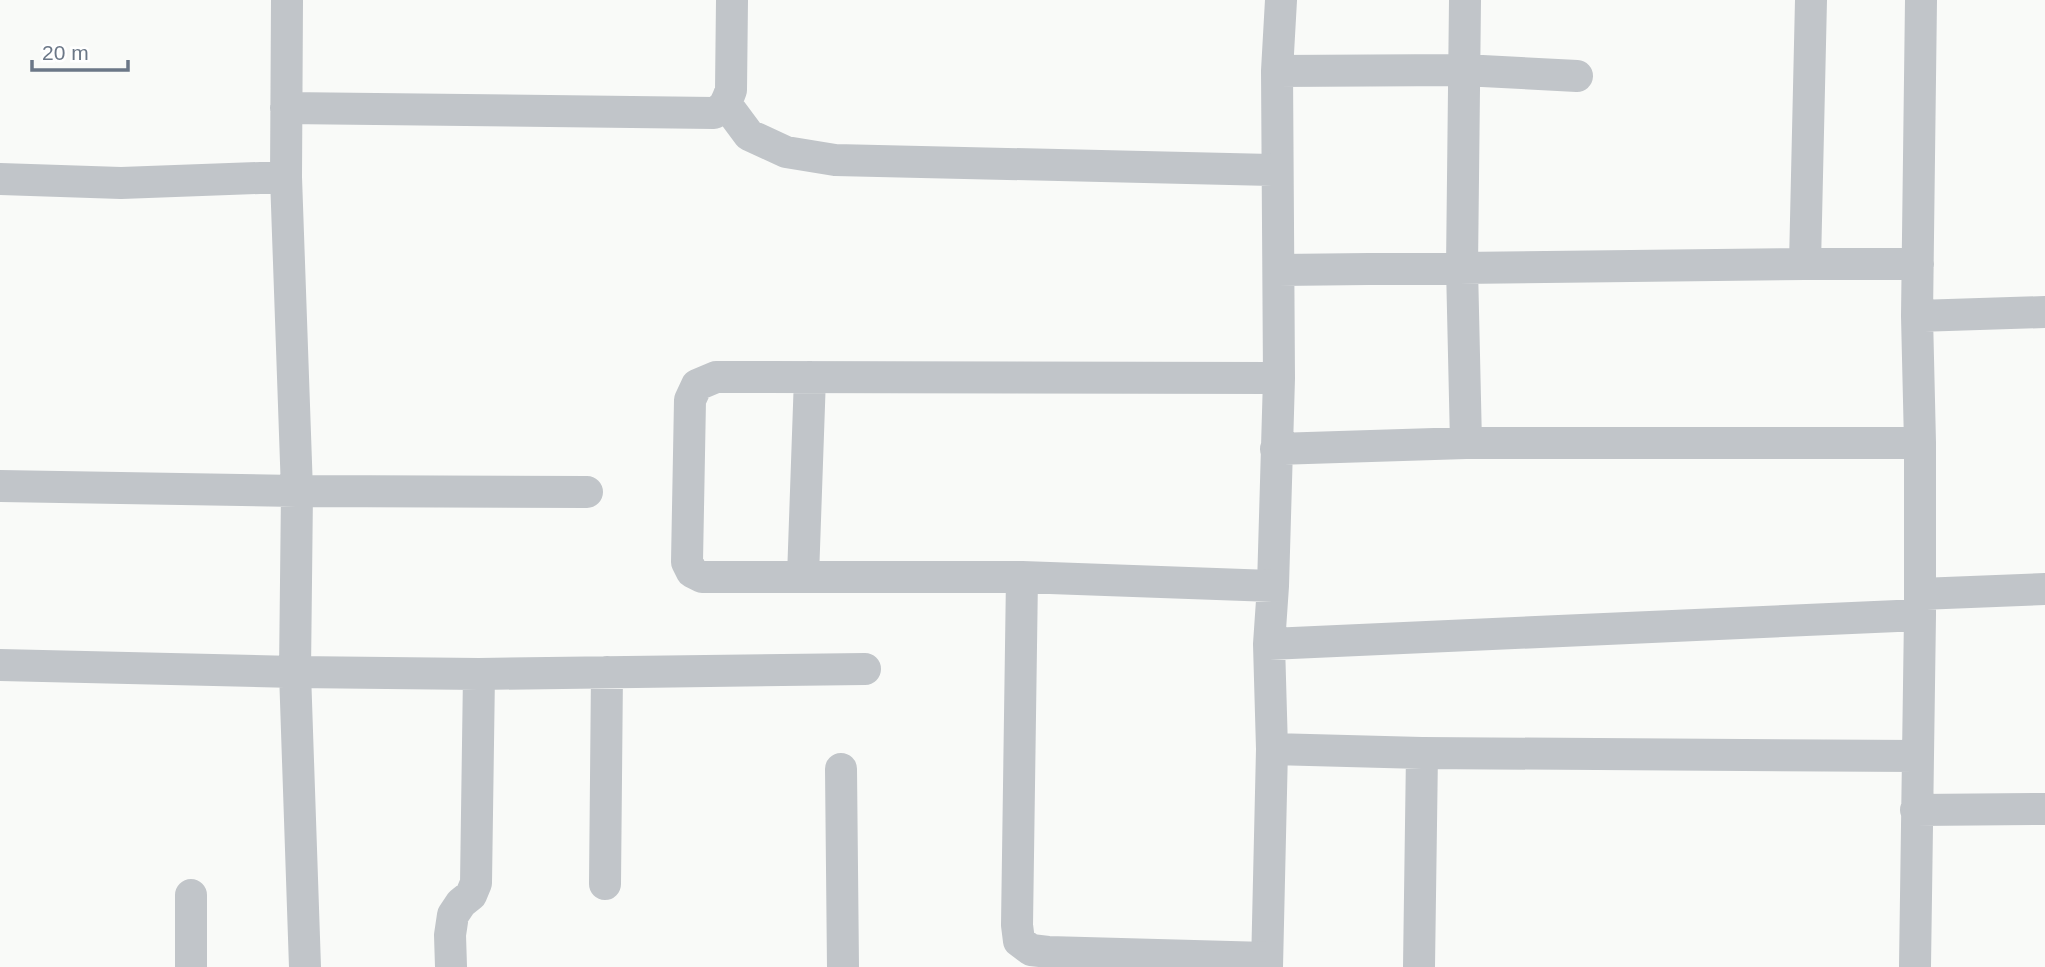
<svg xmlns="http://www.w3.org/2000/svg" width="2045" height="967" font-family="Arial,sans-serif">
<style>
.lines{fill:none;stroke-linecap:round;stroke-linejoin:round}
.street{stroke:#c1c5c9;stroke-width:32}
</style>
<rect width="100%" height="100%" fill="#f9faf8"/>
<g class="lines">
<path class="street" d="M1465,0L1462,267L1466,443
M1277,71L1463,70L1577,76
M726,104L749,135L786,152L835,160L1277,170
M286,108L714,113C725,108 727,101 731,90L732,0
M286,177L287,0
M0,179L121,183L286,177L297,491L295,672L479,674L865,669
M1805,264L1811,0
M1279,270L1805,264H1918
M1917,316L2045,312
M1276,449L1466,443H1920
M0,486L297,491L587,492
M803,577L810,377
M1022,577L1017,925L1019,941L1031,950L1048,952L1267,958
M1273,586L1022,577H702L692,572L687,562L690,400L697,385L716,377L1279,378
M1920,594L2045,589
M1269,644L1920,615
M0,665L295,672L305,967
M1272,749L1422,753L1916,756
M841,769L843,967
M1916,810L2045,809
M605,884L607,672
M191,967V895
M451,967L450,935L453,915L461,903L471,895L476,883L479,674
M1267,967L1272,749L1269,644L1273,586L1279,378L1277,71L1281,0
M1419,967L1422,753
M1915,967L1920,615V443L1917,316L1921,0"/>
</g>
<path d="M32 60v10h96v-10" fill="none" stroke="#6b7787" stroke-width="3.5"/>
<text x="42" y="60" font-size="21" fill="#6b7787" stroke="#ffffff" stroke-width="5" paint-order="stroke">20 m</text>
</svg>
